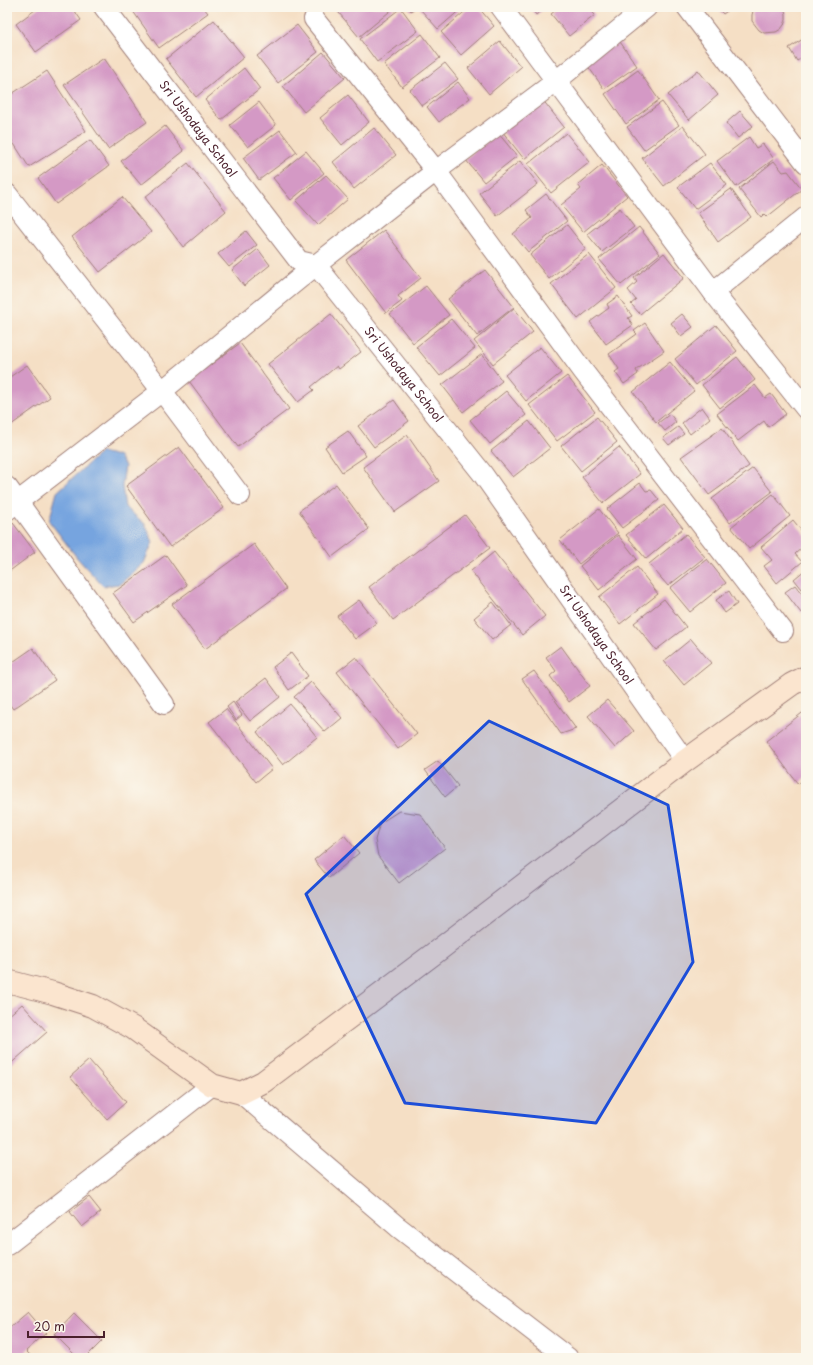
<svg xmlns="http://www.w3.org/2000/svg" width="813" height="1365" font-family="'Playpen Sans',sans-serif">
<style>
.water{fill:#76a4df;stroke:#606285}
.building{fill:#d499c5}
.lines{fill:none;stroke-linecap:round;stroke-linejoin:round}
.street-casing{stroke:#a07f78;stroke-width:22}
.secondary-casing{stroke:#a07f78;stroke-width:24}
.street{stroke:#fff;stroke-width:20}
.secondary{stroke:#fbe5cf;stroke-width:22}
.marked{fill:#1d4ed8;fill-opacity:0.2;stroke:#1d4ed8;stroke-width:3;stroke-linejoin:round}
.labels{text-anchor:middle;stroke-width:4;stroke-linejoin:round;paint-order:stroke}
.street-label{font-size:12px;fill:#4a1f2b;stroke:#fbf7ec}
</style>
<rect width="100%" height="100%" fill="#fbf7ec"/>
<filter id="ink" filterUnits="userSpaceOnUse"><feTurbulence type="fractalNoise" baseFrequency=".025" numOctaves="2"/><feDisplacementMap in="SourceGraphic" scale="8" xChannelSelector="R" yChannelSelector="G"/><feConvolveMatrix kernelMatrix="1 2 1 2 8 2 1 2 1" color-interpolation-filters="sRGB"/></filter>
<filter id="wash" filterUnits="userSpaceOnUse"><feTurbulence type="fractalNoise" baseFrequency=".012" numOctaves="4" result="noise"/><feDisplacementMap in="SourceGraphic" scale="16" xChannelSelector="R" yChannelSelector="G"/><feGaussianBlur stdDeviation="0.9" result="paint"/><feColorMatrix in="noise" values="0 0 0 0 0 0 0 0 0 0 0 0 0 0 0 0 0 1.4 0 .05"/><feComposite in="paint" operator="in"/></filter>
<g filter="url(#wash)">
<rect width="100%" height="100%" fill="#f5dfc5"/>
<path class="water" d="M101,452L118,456L125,466L122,486L125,507L145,524L153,542L144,563L120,584L103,586L78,559L49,521L57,492Z"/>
<g id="blocks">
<path class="building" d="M39,7H72L81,20L36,52L16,24Z
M130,7H203L208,13L159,48Z
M334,7H395L359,37Z
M408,7H416L411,11Z
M422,7H463L438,29L420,9Z
M470,7H478L494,26L461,55L441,32Z
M530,7H547L536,15Z
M560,7H588L595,15L569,36L551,14Z
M608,7H616L612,11Z
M717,7H733L723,14Z
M754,7H784L786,14V20L784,25L781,29L776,32L764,33L759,30L752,21V15Z
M401,8L418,31L377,62L360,39Z
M214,20L244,57L196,97L166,59Z
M297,25L318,52L278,83L257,56Z
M422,34L440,58L402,87L384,64Z
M618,39L637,66L604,89L585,62Z
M803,39L806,44V55L797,61L789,48Z
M500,41L521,67L489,94L468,68Z
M323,52L345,78L304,112L283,86Z
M104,58L147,122L108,149L64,85Z
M445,63L458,79L422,106L410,90Z
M244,68L260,89L221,120L205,100Z
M638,70L659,100L626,124L605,94Z
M698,70L718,95L689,120L668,95Z
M47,71L86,131L29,167L7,133V97Z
M458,82L470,98L439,122L427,107Z
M348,95L369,122L342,145L320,118Z
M542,99L564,127L524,159L502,131Z
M259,102L276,125L248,147L230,125Z
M662,102L679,125L644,150L627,127Z
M740,111L753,126L738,138L726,123Z
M165,126L184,151L141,185L121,161Z
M683,126L705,154L664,186L642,158Z
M374,128L396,155L354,189L333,162Z
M280,130L297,152L259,180L243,158Z
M498,133L517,156L484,182L465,159Z
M566,133L590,162L551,193L528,164Z
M749,137L756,148L763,144L774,159L736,187L717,161Z
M90,140L109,166L56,204L38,178Z
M306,151L324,173L291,200L273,178Z
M520,161L538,184L497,216L479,193Z
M774,161L783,172L788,171L802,189L767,217L764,214L761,217L739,189Z
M188,163L226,211L183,247L145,197Z
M710,163L727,185L695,209L678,187Z
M602,165L627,196L583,232L561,205L581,189L578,185Z
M326,175L348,199L318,225L296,201Z
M731,189L751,217L718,242L698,213Z
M546,194L567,221L528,252L513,234L532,218L526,210Z
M122,197L151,232L100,272L72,237Z
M620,208L634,227L602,252L587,234Z
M567,225L586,249L549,279L530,255Z
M639,227L660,254L621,285L599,259Z
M384,230L421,278L398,296L402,301L386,313L346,260Z
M246,231L257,245L229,267L218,254Z
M258,249L270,265L244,286L232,270Z
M664,253L684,278L640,314L631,304L636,300L628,290L637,282L634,278Z
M589,254L616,288L578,319L551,284Z
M485,270L514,307L477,336L448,299Z
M426,286L449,315L413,343L390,314Z
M618,296L632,316L628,318L633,325L606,344L590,322L609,308L607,304Z
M514,308L533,332L493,364L474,341Z
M331,314L361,352L339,369L337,366L311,387L314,390L298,402L268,364Z
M682,314L693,327L681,336L671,323Z
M451,319L475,348L440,376L416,347Z
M645,323L664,351L636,370L638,374L624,384L615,372L619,369L609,354L637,334L634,331Z
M716,325L737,351L696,385L675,359Z
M240,343L289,409L238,447L189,381Z
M540,347L561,373L526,401L505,375Z
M482,354L502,381L463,412L442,385Z
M737,357L755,380L720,408L702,385Z
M670,362L694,391L656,422L633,392Z
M27,365L50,397L7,428V385L9,383L7,379Z
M567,376L595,412L557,441L529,405Z
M755,385L765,398L771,394L786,414L768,427L764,421L738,441L717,414Z
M506,391L526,415L490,444L470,420Z
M394,400L409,421L374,447L358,426Z
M702,407L710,418L690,434L682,423Z
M670,414L676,422L665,431L658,423Z
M597,417L617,442L581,471L561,446Z
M529,421L550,448L513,477L491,451Z
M678,427L684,434L669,445L663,438Z
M722,428L749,466L709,495L681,457Z
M348,431L366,456L342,472L325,447Z
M407,435L439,481L395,512L363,467Z
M179,447L224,508L170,547L126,486Z
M619,447L640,474L603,503L582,477Z
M753,468L772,492L730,523L712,499Z
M640,483L646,491L651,490L659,500L622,528L607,509Z
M336,484L369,529L332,557L299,511Z
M773,494L790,516L749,549L731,527Z
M664,505L683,528L646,559L626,535Z
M599,509L618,533L579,564L560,540Z
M465,515L490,548L393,620L369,587Z
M793,520L806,536V544L795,554L802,562L777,583L764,566L772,560L761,547Z
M13,523L35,552L7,573V528Z
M686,534L705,557L668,586L649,564Z
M618,535L637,559L599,590L580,566Z
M254,544L286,589L205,649L172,604Z
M494,552L545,616L522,635L471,571Z
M166,555L187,585L134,622L113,593Z
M707,559L726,583L690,612L670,588Z
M637,567L658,594L620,624L599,597Z
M806,569V594L794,579Z
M795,585L806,599V609L801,613L785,592Z
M729,591L737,604L725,613L716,600Z
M664,599L686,627L656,650L634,623Z
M359,600L377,623L355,639L337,616Z
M493,602L511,625L492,640L474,618Z
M691,639L711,663L684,685L664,661Z
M561,646L590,686L569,702L550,676L556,671L546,657Z
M33,648L55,680L13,709L7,701V666Z
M291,653L308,676L289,690L273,667Z
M356,657L417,734L398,749L337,672Z
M534,671L576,729L561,734L522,679Z
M266,678L280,697L250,721L235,702Z
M311,682L342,718L325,732L294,697Z
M607,700L634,731L615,748L588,716Z
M233,702L242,715L236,720L227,707Z
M290,704L317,737L283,765L257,732Z
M226,709L272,769L256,782L209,722Z
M806,710V778L798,784L766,741Z
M438,761L458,786L445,797L425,770Z
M399,811L420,814L445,848L399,883L378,856L375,840L380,823Z
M344,835L359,853L329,878L314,860Z
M22,1004L47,1032L7,1067V1017Z
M89,1060L126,1102L107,1119L70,1077Z
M89,1197L101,1212L82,1227L70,1212Z
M28,1312L46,1333L26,1351L33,1358H7V1330Z
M74,1313L102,1341L85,1358H78L54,1334Z"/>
</g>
</g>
<g filter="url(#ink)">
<use href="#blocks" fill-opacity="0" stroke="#a07f78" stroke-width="1"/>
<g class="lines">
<g class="street-casing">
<g id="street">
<path id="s1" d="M104,7L299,261L316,265L482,473L685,761"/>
<path d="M501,7L713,292L806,409"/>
<path d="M687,7L806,163"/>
<path d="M314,19L436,171L583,371L783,631"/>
<path d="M7,194L162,391L240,495"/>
<path d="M713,292L806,217"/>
<path d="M7,487L164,704"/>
<path d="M7,510L162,391L316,265L436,171L555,82L647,7"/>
<path d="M241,1093L398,1227L568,1358"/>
<path d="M7,1245L212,1085"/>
</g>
</g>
<g class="secondary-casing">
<path id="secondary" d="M7,981L53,993L93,1006L133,1028L212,1085L241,1093L263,1082L436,952L685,761L792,684L806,677"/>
</g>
<use href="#street" class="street"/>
<use href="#secondary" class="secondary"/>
</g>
</g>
<path class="marked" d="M489,721L668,805L693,962L596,1123L405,1103L306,894Z"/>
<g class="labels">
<g class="street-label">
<text dy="4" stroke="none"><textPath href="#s1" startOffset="154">Sri Ushodaya School</textPath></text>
<text dy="4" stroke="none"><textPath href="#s1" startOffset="478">Sri Ushodaya School</textPath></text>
<text dy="4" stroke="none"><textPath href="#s1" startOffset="802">Sri Ushodaya School</textPath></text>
</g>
</g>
<rect width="813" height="1365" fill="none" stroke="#fbf7ec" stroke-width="24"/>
<path d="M28 1331v6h76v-6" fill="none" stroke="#4a1f2b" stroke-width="2"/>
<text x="34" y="1331" font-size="12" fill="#4a1f2b" stroke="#fbf7ec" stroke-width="3" paint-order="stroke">20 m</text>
</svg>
